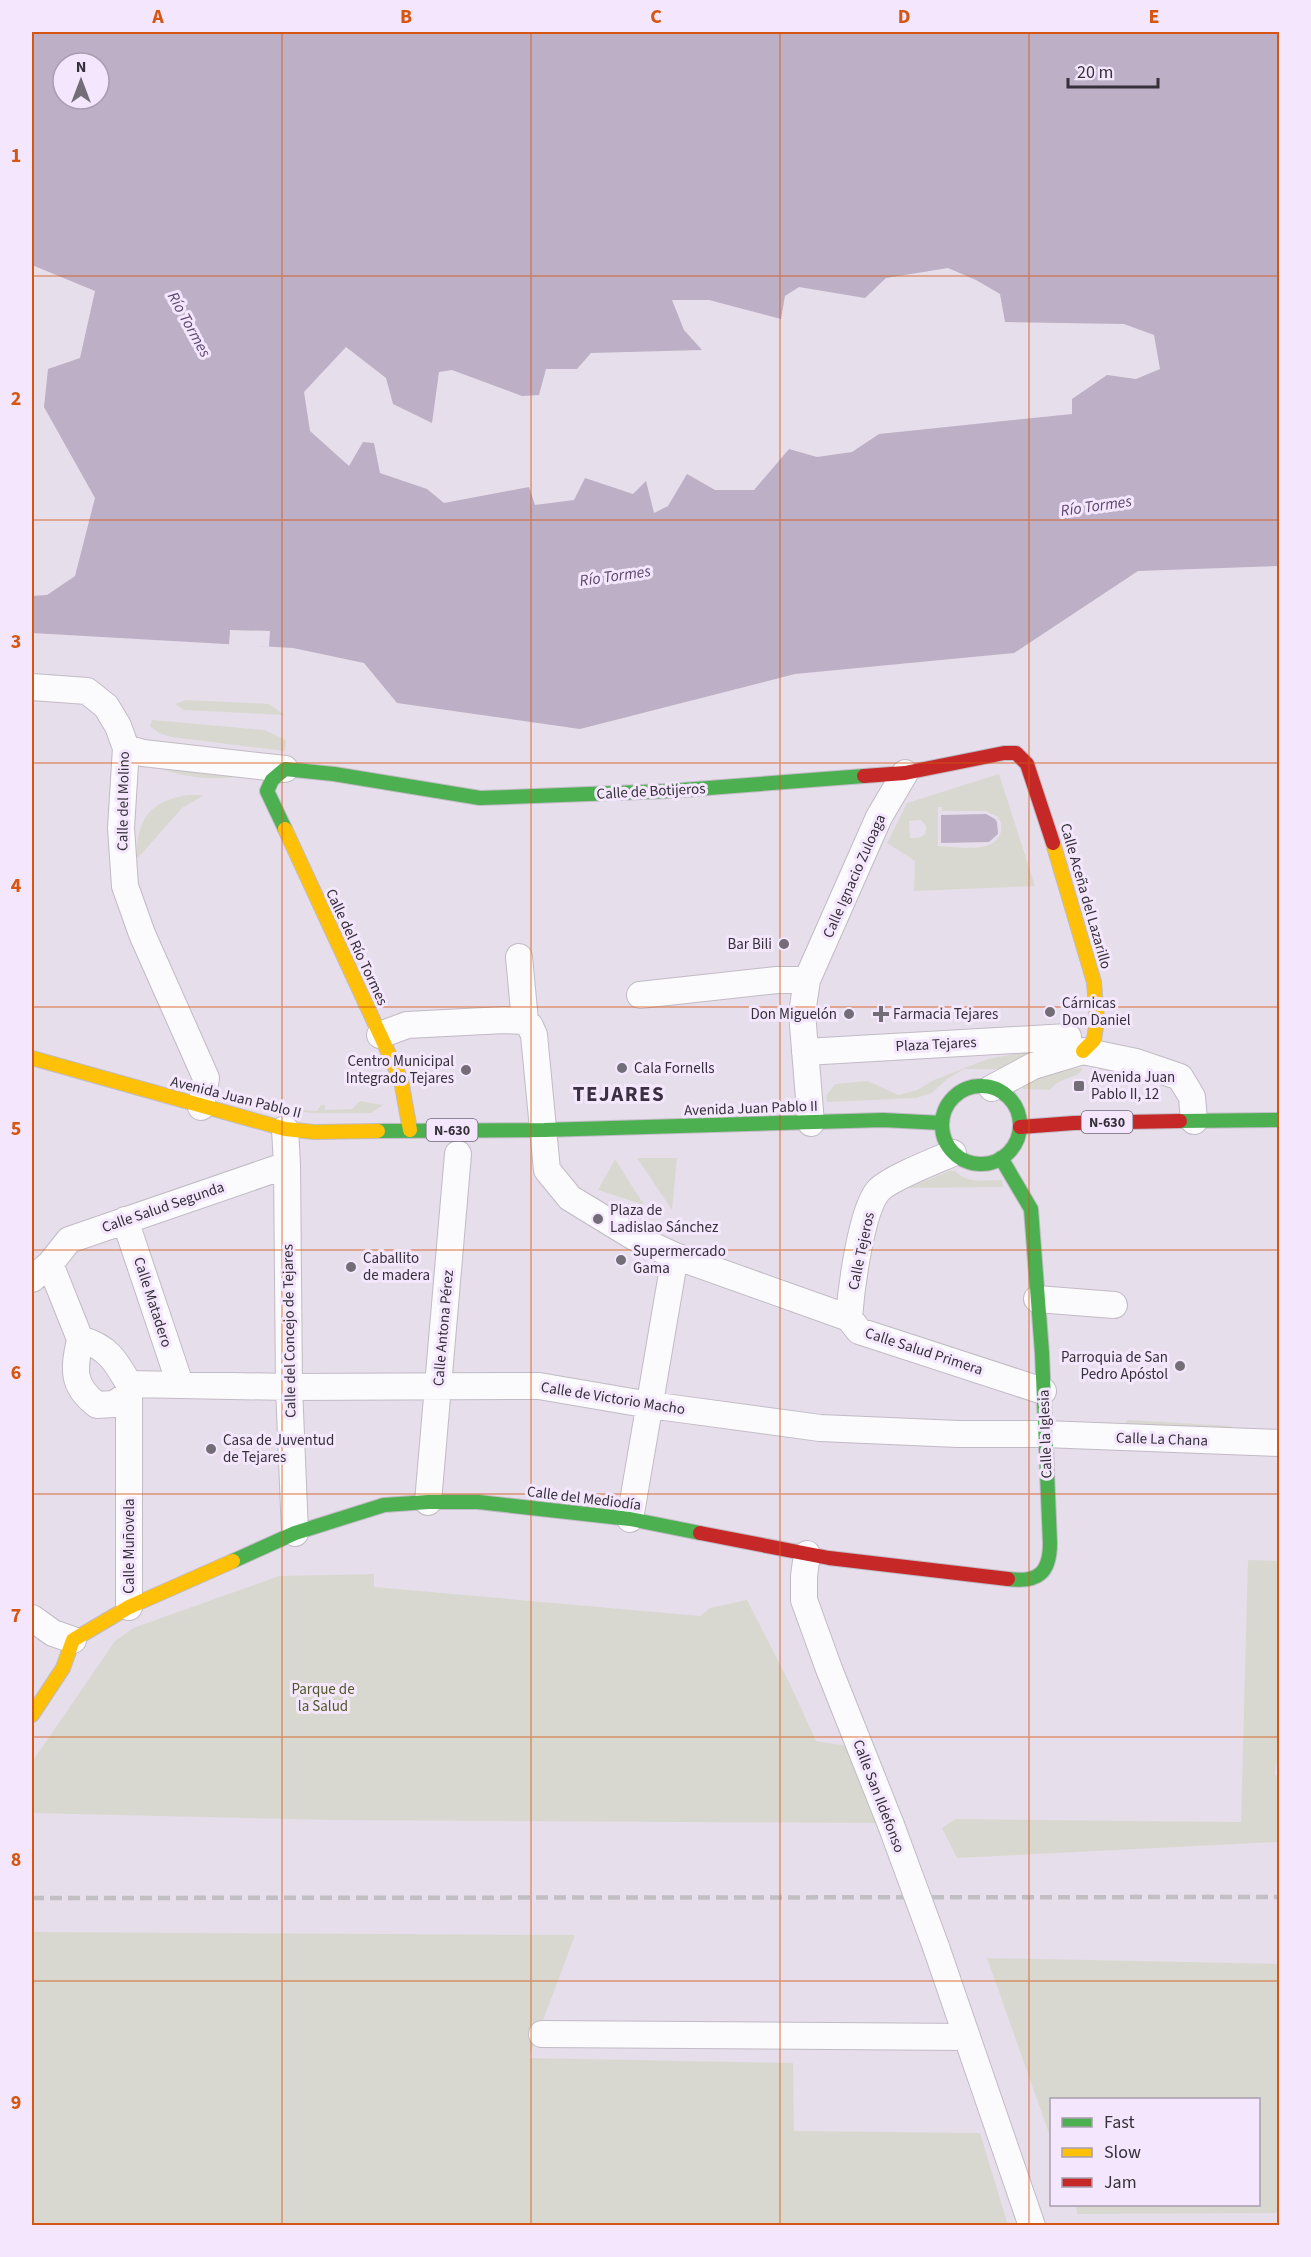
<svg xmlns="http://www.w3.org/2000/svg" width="1311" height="2257" font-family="'Source Sans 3',sans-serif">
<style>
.green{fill:#d9d8d0;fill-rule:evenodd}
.water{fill:#bdafc5;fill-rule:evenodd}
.pier{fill:#e6deeb}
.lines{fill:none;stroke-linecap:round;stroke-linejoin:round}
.street-casing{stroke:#c1bbc5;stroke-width:28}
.fast-casing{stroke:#c1bbc5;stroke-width:16}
.slow-casing{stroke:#c1bbc5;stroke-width:16}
.jam-casing{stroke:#c1bbc5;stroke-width:16}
.street{stroke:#fbfafc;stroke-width:26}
.fast{stroke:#4caf50;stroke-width:14}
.slow{stroke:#ffc107;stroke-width:14}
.jam{stroke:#c62828;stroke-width:14}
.rail{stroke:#c1bfc3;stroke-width:4.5;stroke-dasharray:12 6;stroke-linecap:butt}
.street-bridge-casing{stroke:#c1bbc5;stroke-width:28;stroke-linecap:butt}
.street-bridge{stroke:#fbfafc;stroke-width:26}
.grid{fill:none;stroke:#d65510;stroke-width:1.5;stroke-opacity:0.55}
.poi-dot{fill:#736d77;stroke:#f4e7fd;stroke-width:2}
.labels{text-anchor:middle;stroke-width:6;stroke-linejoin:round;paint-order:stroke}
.shield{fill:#f4e7fd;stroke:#6e6774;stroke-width:1.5}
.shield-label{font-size:14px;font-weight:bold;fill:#353039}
.street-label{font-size:15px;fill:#353039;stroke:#f4e7fd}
.poi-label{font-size:15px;fill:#353039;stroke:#f4e7fd;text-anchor:start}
.park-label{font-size:15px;fill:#515927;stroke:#f4e7fd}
.water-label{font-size:16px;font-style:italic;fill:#5f466f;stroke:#f4e7fd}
.district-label{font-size:21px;font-weight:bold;letter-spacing:1.5px;fill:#3a3041;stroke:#f4e7fd}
.neatline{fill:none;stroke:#d65510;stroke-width:2}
.grid-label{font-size:20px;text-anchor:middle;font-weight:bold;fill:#d65510}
</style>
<rect width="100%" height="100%" fill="#e6deeb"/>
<path class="green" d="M186,700L269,704L285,715L184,710L175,704Z
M152,720L265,730L286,740L285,751L171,737L159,733L150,726Z
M153,766L249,775C214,781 187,779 153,766Z
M999,774L1035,886L914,891L915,861L887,843L907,803ZM938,807H942V811H986L998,817L1001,823C1005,856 959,847 938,846ZM921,820L926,826C927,838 919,838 910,838L909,821Z
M190,795H204L182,808L136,860C137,820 148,800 190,795Z
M1041,1049L998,1069H964L947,1079L932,1093L916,1098L827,1102L826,1096L835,1084L868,1081L898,1095L917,1090L934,1080L988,1059Z
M1083,1068C1077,1080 1062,1075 1050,1090L1023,1089L1021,1082L1060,1070Z
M233,1096L282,1108L317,1111L321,1105H325V1110L352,1109L360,1101L383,1105L371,1113H313L281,1110L233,1098Z
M637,1158H677L672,1210Z
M615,1159L644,1205L598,1190Z
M950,1171H955C967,1184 985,1180 1002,1180L1003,1187L908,1188Z
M1128,1420L1231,1426L1239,1435L1120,1428Z
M1248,1560L1279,1561L1280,1742L1275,1774L1279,1778V1842L957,1858L942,1828L955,1819L1241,1822Z
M374,1574V1587L700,1616L710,1608L747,1600L790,1684L816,1741L847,1746L876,1823L330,1820L32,1813V1762L115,1641L133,1628L279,1576Z
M32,1932L575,1935L529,2058L793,2063L794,2131L980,2133L1008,2225L32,2226Z
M987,1958L1279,1964V2213L1078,2214L1075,2205L1258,2204V2100H1052L1051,2139Z"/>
<path class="water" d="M32,32H1279V566L1138,571L1014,653L795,674L580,729L397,703L364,663L293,648L32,633V596L47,595L75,576L95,498L44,407L48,369L80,358L95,291L32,265ZM63,63H99V99H63ZM948,268L976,280L1000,294L1005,322L1124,324L1154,335L1160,369L1136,379L1107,375L1072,399V414L879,434L852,452L817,457L789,449L754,490H715L687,474L668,506L654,513L646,481L633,494L585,478L574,500L535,505L529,487L444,503L427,489L380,473L374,443L363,442L349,466L310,431L304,392L346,347L386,378L393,404L432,423L439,372L452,370L522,396L539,395L546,369H577L591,353L702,350L684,330L672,300H709L781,319L785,296L799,287L865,298L886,278Z
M941,815L986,814L995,819L997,822L998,834L989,842L941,843Z"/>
<path class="pier" d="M230,630L270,631L269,647L256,646L255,649L245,648V645H229Z"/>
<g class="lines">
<g class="street-casing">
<path id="street" d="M32,687L87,691L106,706L118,726L126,748L121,828L125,886L142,934L206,1078L201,1107
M126,748L143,753L285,769
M519,957L525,1021
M640,995L777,980H807
M380,1035L407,1025L504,1020L525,1021L530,1026L534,1035L547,1170L570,1198L634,1237L675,1256L849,1318L859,1331L1043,1391
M805,1052L1068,1037
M992,1088L1033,1066L1083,1051L1136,1062L1180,1077L1192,1097L1194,1121
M811,1123L802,1013L807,980L879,817L905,773
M285,1129L287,1165L289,1387L295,1533
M125,1220L180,1384
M50,1264L69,1240L287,1165
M32,1279L50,1264L80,1339C108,1347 115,1360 129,1384L289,1387L539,1386L650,1405L820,1428L958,1434H1044L1280,1443
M1037,1299L1114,1305
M849,1318C851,1290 861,1211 878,1191C888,1179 937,1160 953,1153
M80,1339C74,1369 71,1385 97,1405L114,1404L129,1394
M428,1502L458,1154
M630,1519L675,1256
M807,1554L804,1576V1600L829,1669L891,1825
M129,1607V1384
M32,1618L53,1633L73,1640
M936,1947L1032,2226
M542,2034L967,2037"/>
</g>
<g class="fast-casing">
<path id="fast" d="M285,829L267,791L272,780L285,769L334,774L480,798L669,791L864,776
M942 1125a39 39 0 1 1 78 0a39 39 0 1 1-78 0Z
M1180,1121L1280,1120
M378,1131L544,1130L883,1120L942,1123
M1001,1158L1031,1209L1042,1353L1050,1543C1050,1573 1038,1583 1008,1579
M233,1561L295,1533L384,1505L428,1502H478L630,1519L700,1533"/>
</g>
<g class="slow-casing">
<path id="slow" d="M285,829L401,1080L410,1130
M1053,843L1094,982L1097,1020L1094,1040L1083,1051
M32,1058L285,1129L314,1132L378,1131
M32,1715L63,1668L73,1640L129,1607L233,1561"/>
</g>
<g class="jam-casing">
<path id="jam" d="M864,776L905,773L1004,753H1016L1027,764L1053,843
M1020,1127L1074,1123L1180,1121
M700,1533L829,1558L1008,1579"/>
</g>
<use href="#street" class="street"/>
<use href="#fast" class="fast"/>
<use href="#slow" class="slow"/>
<use href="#jam" class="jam"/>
<path class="rail" d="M32,1898L1280,1897"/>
<g class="street-bridge-casing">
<path id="street-bridge" d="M891,1825L936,1947"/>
</g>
<use href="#street-bridge" class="street-bridge"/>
</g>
<path class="grid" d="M282,32V2226M531,32V2226M780,32V2226M1029,32V2226M32,276H1280M32,520H1280M32,763H1280M32,1007H1280M32,1250H1280M32,1494H1280M32,1737H1280M32,1981H1280"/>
<g class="poi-dot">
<circle cx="784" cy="944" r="6"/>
<circle cx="1050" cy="1012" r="6"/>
<circle cx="849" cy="1014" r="6"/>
<path d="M878 1005h6v6h6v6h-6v6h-6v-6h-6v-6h6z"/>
<circle cx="622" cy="1068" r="6"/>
<circle cx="466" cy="1070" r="6"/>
<rect x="1073" y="1080" width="12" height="12" rx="3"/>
<circle cx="598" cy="1219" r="6"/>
<circle cx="621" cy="1260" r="6"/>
<circle cx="351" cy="1267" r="6"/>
<circle cx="1180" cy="1366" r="6"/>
<circle cx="211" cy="1449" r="6"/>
</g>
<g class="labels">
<g class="shield">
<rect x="1081.5" y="1111" width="51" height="22" rx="4.5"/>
<rect x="426.5" y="1119" width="51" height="22" rx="4.5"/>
</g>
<g class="shield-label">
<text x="1107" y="1127">N-630</text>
<text x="452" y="1135">N-630</text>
</g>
<g class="street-label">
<text transform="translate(651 791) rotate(-3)" y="5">Calle de Botijeros</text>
<text transform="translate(123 801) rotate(-89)" y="5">Calle del Molino</text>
<text transform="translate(854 876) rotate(-66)" y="5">Calle Ignacio Zuloaga</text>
<text transform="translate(1086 896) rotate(74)" y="5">Calle Aceña del Lazarillo</text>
<text transform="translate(357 947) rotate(65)" y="5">Calle del Río Tormes</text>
<text transform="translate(936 1044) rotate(-3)" y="5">Plaza Tejares</text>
<text transform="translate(236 1097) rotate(14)" y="5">Avenida Juan Pablo II</text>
<text transform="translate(751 1108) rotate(-2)" y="5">Avenida Juan Pablo II</text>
<text transform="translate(163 1207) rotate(-19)" y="5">Calle Salud Segunda</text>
<text transform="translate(861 1251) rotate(-78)" y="5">Calle Tejeros</text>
<text transform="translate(153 1302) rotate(72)" y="5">Calle Matadero</text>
<text transform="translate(443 1328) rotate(-85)" y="5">Calle Antona Pérez</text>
<text transform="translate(289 1331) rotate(-91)" y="5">Calle del Concejo de Tejares</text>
<text transform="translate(924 1351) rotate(18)" y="5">Calle Salud Primera</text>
<text transform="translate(613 1398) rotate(9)" y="5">Calle de Victorio Macho</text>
<text transform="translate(1045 1434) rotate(-92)" y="5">Calle la Iglesia</text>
<text transform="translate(1162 1439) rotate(2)" y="5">Calle La Chana</text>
<text transform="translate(584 1498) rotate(7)" y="5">Calle del Mediodía</text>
<text transform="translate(129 1546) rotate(-90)" y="5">Calle Muñovela</text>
<text transform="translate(879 1796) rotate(69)" y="5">Calle San Ildefonso</text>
</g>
<g class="poi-label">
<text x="772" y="949" text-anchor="end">Bar Bili</text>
<text x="1062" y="1008">Cárnicas<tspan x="1062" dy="17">Don Daniel</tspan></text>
<text x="837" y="1019" text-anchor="end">Don Miguelón</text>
<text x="893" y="1019">Farmacia Tejares</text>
<text x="454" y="1066" text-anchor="end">Centro Municipal<tspan x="454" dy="17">Integrado Tejares</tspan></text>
<text x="634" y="1073">Cala Fornells</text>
<text x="1091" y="1082">Avenida Juan<tspan x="1091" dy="17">Pablo II, 12</tspan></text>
<text x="610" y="1215">Plaza de<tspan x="610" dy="17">Ladislao Sánchez</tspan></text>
<text x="633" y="1256">Supermercado<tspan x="633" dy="17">Gama</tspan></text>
<text x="363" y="1263">Caballito<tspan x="363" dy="17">de madera</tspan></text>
<text x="1168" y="1362" text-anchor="end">Parroquia de San<tspan x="1168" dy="17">Pedro Apóstol</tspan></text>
<text x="223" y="1445">Casa de Juventud<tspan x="223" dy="17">de Tejares</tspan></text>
</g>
<g class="park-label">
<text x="323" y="1694">Parque de<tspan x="323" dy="17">la Salud</tspan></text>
</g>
<g class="water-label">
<text transform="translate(190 324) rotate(61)" y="6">Río Tormes</text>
<text transform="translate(1096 505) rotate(-8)" y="6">Río Tormes</text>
<text transform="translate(615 575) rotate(-8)" y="6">Río Tormes</text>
</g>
<g class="district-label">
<text x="619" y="1101">TEJARES</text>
</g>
</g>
<rect width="1311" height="2257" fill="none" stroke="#f4e7fd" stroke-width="66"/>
<rect x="1050" y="2098" width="210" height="108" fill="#f4e7fd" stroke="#a89eaf" stroke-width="1.5"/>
<rect x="1062" y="2118" width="30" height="9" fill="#4caf50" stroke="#a89eaf" stroke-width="1.5"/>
<text x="1104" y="2128" font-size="18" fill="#353039">Fast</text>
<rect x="1062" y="2148" width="30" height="9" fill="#ffc107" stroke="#a89eaf" stroke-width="1.5"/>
<text x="1104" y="2158" font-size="18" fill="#353039">Slow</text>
<rect x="1062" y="2178" width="30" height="9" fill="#c62828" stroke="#a89eaf" stroke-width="1.5"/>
<text x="1104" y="2188" font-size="18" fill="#353039">Jam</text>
<g transform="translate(81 81)"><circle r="28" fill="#f4e7fd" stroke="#a89eaf" stroke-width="1.5"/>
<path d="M0-4.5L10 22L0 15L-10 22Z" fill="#736d77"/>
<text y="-9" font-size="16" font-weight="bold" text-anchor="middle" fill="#353039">N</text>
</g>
<path d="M1068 78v9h90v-9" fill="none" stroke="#353039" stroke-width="3"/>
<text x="1077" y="78" font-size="18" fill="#353039" stroke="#f4e7fd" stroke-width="4.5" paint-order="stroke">20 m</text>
<rect x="33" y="33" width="1245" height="2191" class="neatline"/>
<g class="grid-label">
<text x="158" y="23">A</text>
<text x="406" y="23">B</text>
<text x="656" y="23">C</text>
<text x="904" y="23">D</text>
<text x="1154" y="23">E</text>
<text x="16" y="162">1</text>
<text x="16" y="405">2</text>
<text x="16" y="648">3</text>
<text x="16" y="892">4</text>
<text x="16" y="1135">5</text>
<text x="16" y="1379">6</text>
<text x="16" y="1622">7</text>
<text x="16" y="1866">8</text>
<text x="16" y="2109">9</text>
</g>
</svg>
